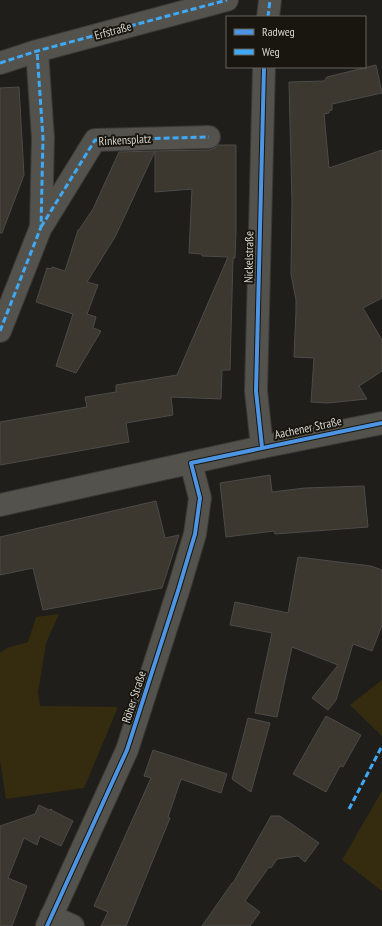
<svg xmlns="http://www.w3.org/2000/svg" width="382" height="926" font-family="'PT Sans Narrow',sans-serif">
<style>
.green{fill:#352c10}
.building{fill:#3c372f;stroke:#4c4b48}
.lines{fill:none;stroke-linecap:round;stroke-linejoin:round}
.minor-casing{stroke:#3a3935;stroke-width:24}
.secondary-casing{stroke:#3a3935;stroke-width:24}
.minor{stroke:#53524d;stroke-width:22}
.secondary{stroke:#53524d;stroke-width:22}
.quiet{stroke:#3fa9f5;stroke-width:3;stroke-dasharray:6 3;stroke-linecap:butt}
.cycleway-casing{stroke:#18160e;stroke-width:6}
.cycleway{stroke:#4d94e3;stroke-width:4}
.labels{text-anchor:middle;stroke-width:4;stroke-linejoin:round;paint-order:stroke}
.street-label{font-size:12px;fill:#d6d4cf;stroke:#18160e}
</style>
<rect width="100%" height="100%" fill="#1f1e1a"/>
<path class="green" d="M59,614L46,643L38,692L40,706L118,707L84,788L6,799L0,760V653L7,648L28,642L36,617Z
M382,680V736L350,705Z
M382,791V891L342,860Z"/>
<path class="building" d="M376,65L382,93L332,104V110L329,111V113L324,114L329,168L382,150V298L363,308L382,340V371L359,386L367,399L327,403L311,402L314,358L294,357L296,311V300L291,274L292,202L289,82L324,81L327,77Z
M19,87L24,175L2,233H0V88Z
M218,145H236V232L235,258H233L230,370H222L221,399L171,397L173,415L126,423L129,442L0,465V422L87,407L85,397L116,392V385L177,375L228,257L202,256V254L189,253L192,189L155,192V151L209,150L215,148Z
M155,151L115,237L87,282L98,285L87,314L96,317L93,328L101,331L76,373L56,366L73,314L36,302L47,268L51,269L52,267L65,271L78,230H79L93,209L119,152Z
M270,475L272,492L305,488L364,486L368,527L275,534L274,531L226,537L220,483Z
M156,501L165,538L179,535L162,588L43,610L33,568L0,575V537Z
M298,557L371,566L382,570V625L372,651L353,644L336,700L328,710L312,698L338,665L292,647L277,717L255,713L272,633L230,625L235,602L288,613Z
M326,716L361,735L343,767L340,766L326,792L293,774Z
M248,718L270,723L251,792L232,779Z
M153,750L227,774L221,793L181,779L168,817L170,818L126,926H101L108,912L94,906L151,778L144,776Z
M39,805L49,810L52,809L51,810L73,821L61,846L40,836L37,845L24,838L8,878L27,886L12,926H0V826L35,814Z
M271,816H280L319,843L305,862L298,856L277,859L271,868L269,867L245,901L260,912L250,926H202L232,883H233Z"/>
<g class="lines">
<g class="minor-casing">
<path id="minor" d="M268,17L270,0
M0,63L37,51L227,0
M42,226L95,140L209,137
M0,331L41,227L43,138L37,51
M262,447L256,391L264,67
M51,916L73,926"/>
</g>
<g class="secondary-casing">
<path id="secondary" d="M0,505L262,447L382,423
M47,926L127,750L178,591L195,534L200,498L191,463"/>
</g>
<use href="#minor" class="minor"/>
<use href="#secondary" class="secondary"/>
<path class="quiet" d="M268,17L270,0
M0,63L37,51L227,0
M41,227L95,140L209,137
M0,331L41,227L43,138L37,51
M349,809L381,748"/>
<g class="cycleway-casing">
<path id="cycleway" d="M262,447L256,391L264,67
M47,926L127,750L178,591L195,534L200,498L191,463L382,423"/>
</g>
<use href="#cycleway" class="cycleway"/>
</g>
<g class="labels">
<g class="street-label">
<text transform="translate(113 31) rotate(-15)" y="4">Erfstraße</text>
<text transform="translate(125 140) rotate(-3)" y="4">Rinkensplatz</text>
<text transform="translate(249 257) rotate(-89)" y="4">Nickelstraße</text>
<text transform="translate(308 428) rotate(-12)" y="4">Aachener Straße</text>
<text transform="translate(134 697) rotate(-72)" y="4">Röher Straße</text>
</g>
</g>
<rect x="226" y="16" width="140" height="52" fill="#18160e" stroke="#64625b"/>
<rect x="234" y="29" width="20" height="6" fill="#4d94e3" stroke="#64625b"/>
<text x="262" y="36" font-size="12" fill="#d6d4cf">Radweg</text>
<rect x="234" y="49" width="20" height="6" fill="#3fa9f5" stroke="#64625b"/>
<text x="262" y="56" font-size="12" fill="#d6d4cf">Weg</text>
</svg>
